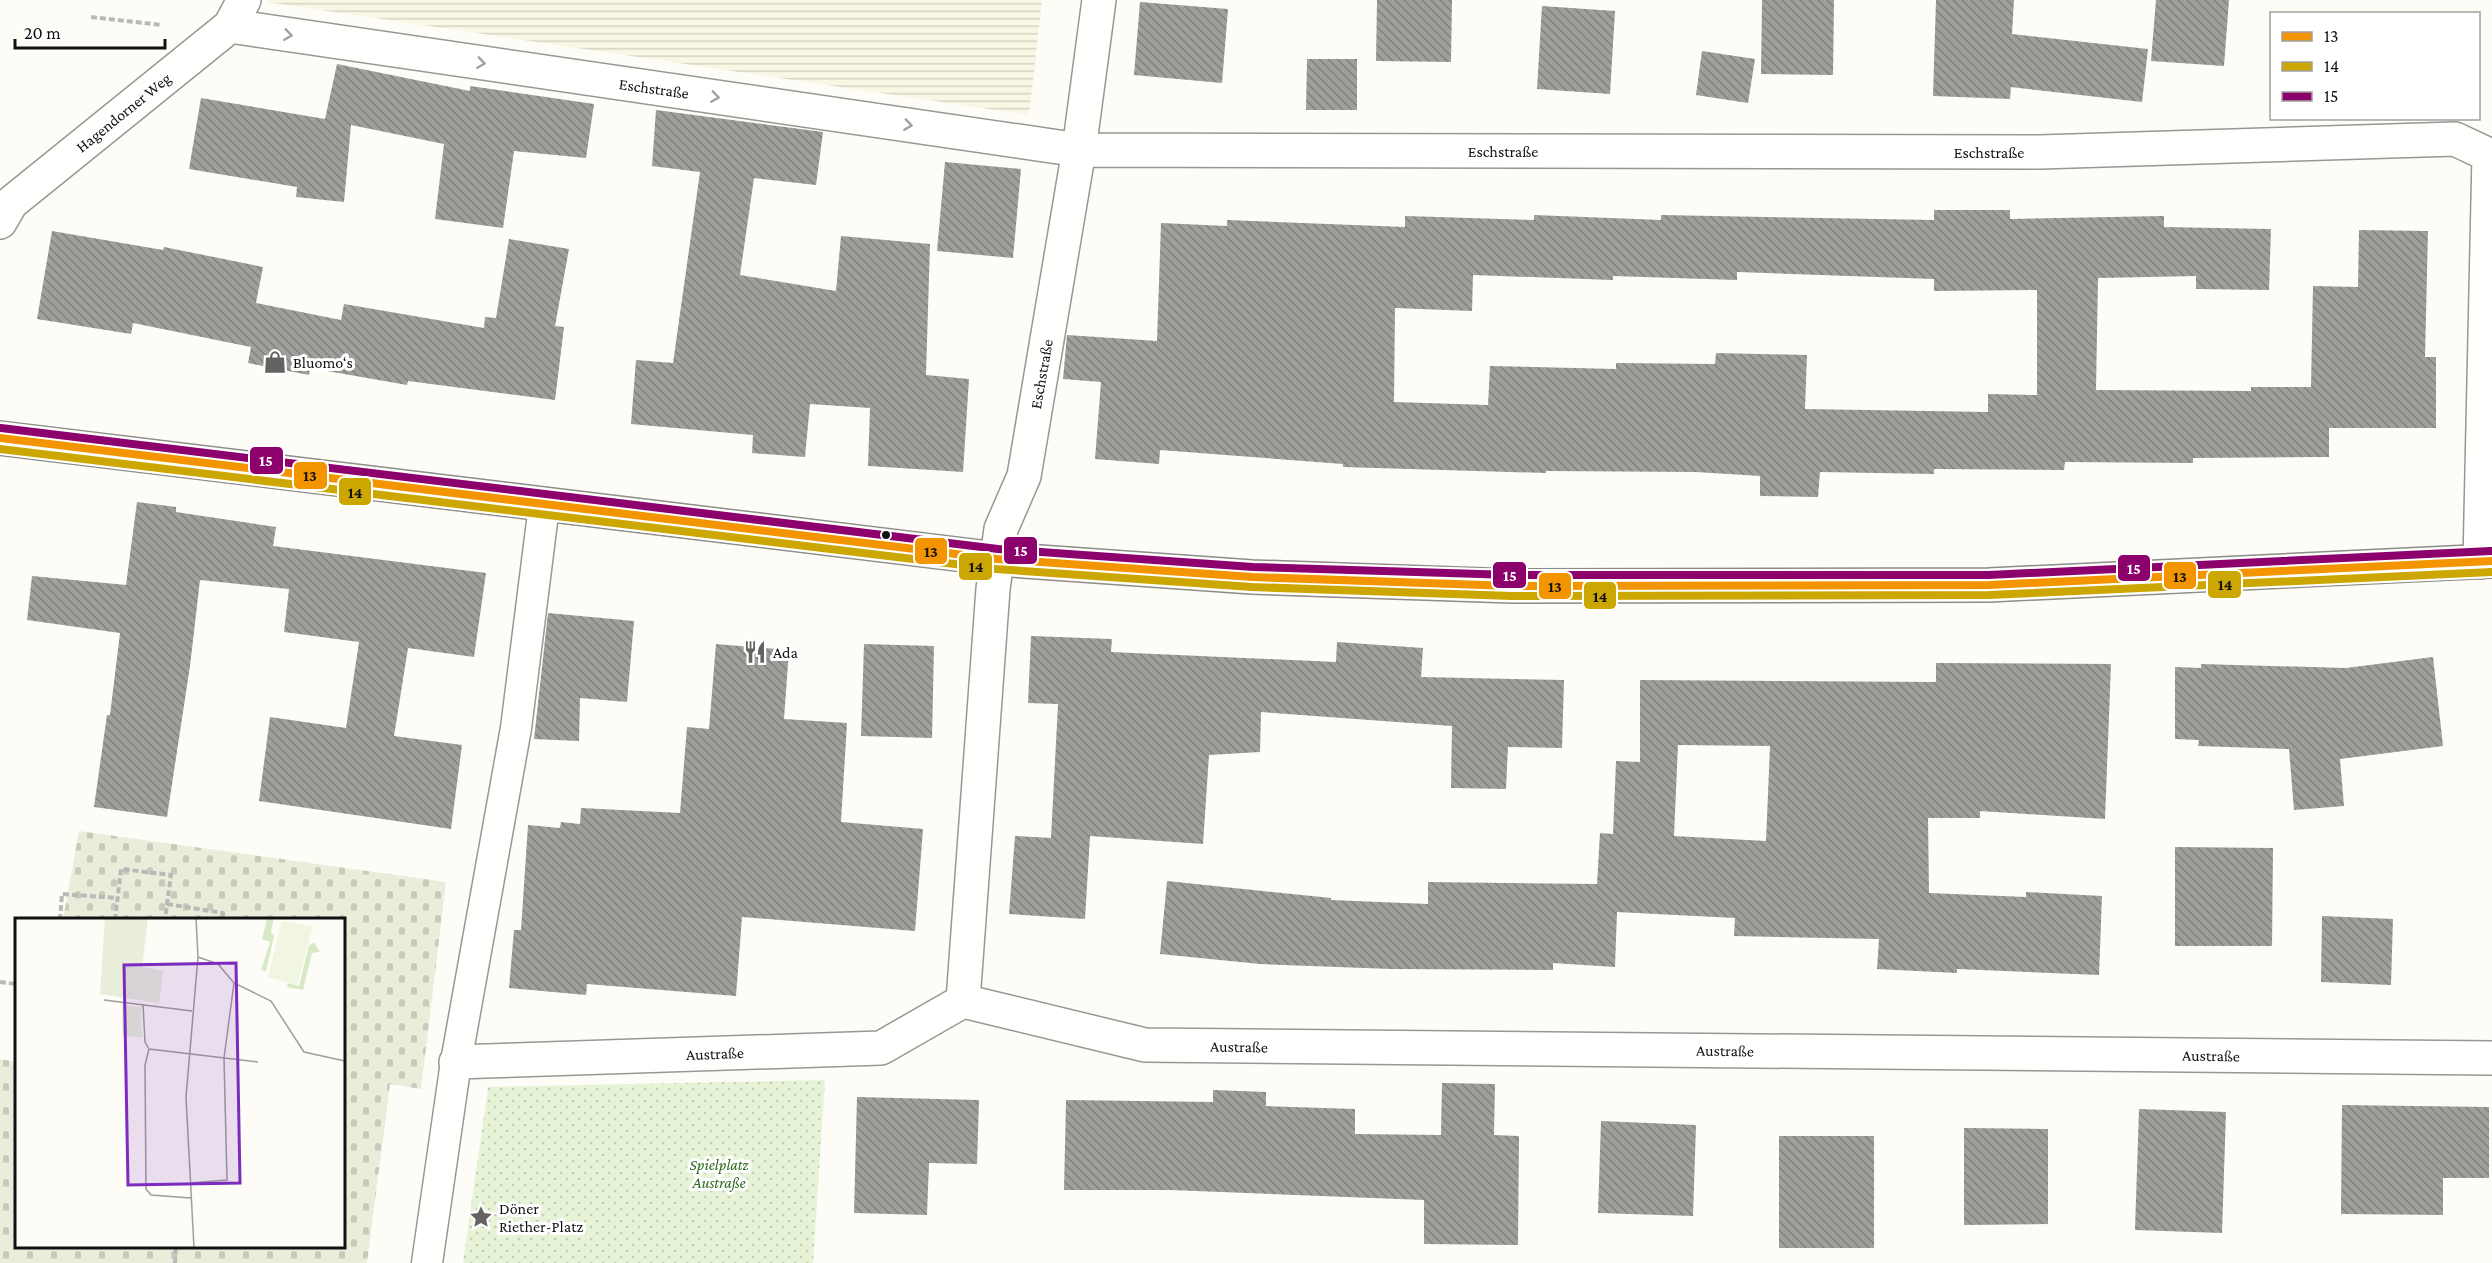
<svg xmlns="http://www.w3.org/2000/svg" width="2492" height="1263" font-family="'Crimson Pro',serif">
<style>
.farmland{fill:url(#farmland-rules)}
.grass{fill:url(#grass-dots)}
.cemetery{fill:url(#cemetery-stones)}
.building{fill:url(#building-back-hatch);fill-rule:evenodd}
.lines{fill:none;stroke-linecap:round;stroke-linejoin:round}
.service-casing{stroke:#979795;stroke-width:33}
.minor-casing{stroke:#979795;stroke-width:36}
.secondary-casing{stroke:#8e8d8b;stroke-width:36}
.path{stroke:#b9b9b8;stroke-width:4;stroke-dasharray:6 3;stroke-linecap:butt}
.service{stroke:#fffffe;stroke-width:30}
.minor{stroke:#fffffe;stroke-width:33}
.secondary{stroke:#f6f4eb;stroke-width:33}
.bus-1-casing{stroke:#fff;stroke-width:12}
.bus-2-casing{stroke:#fff;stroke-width:12}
.bus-3-casing{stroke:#fff;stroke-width:12}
.bus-1{stroke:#f39401;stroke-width:8}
.bus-2{stroke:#cca601;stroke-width:8}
.bus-3{stroke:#8d016d;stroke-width:8}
.oneway{stroke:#a0a09f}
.bus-dot{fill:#111;stroke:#fff;stroke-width:2}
.labels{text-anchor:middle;stroke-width:6;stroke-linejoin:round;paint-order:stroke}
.street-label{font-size:16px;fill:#111;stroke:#fff}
.poi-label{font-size:16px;fill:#111;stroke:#fff;text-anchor:start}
.park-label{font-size:16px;font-style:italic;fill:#2f6b1f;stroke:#fff}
.inset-road{fill:none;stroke:#9f9e9b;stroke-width:1.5}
.view{fill:#7b2cbf;fill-opacity:0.15;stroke:#7b2cbf;stroke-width:3}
.inset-edge{fill:none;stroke:#111;stroke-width:3}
.line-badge{stroke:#fff;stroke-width:2}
.badge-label{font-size:16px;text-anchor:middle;font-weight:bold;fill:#fff}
.pale-badge-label{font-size:16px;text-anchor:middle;font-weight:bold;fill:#111}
</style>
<defs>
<pattern id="farmland-rules" width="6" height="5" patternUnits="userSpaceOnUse" patternTransform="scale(1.5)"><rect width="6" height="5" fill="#f9f7e4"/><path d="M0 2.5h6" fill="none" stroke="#d4d3c3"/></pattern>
<pattern id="grass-dots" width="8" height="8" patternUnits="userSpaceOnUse" patternTransform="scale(1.5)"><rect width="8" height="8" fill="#e7f3d7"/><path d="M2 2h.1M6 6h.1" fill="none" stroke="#c5cfb8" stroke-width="1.8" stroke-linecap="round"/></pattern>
<pattern id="cemetery-stones" width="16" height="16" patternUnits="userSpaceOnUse" patternTransform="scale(1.5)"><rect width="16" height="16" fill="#e9eedb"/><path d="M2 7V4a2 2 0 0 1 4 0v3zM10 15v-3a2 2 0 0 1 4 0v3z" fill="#c7cbbb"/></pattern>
<pattern id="building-back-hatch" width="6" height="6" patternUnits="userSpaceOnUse" patternTransform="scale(1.5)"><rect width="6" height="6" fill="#a19f9c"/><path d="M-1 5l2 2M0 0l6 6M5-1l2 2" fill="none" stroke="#82807e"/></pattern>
</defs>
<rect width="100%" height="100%" fill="#fdfcf7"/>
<path class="farmland" d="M268,0H1042L1029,115L267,2Z"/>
<path class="grass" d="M825,1080L813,1263H463L488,1087Z"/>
<path class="cemetery" d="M79,831L446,882L421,1089L390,1084L367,1263H0V1059L16,1062V1246H344V920L63,919Z"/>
<path class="building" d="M1377,0H1452L1451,62L1376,61Z
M1762,0H1834L1833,75L1761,74Z
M1936,0H2014L2012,34L2148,49L2142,102L2011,87L2010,99L1933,96Z
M2156,0H2229L2224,66L2151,61Z
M1140,2L1228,9L1222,83L1134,75Z
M1542,6L1615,11L1610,94L1537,89Z
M1702,51L1755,59L1748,103L1696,95Z
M1307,59H1357V110H1306Z
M337,64L470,91V86L594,104L586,158L514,151L503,228L435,219L444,144L351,125L344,202L296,197L297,187L189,169L201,98L325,119Z
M656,110L823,132L816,185L754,178L740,275L836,291L841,236L930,244L926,375L969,379L963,472L868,466L870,408L810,404L805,457L752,453L753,435L631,424L636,360L673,363L700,172L652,166Z
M945,162L1021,169L1013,258L937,251Z
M1934,210H2010V219L2164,216V227L2271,229L2269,290L2196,289V276L2098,278L2096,390L2251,391V387H2311L2313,286L2358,287L2359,230L2428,231L2425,357H2436V428H2329V457L2193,458V463L2065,462L2064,470L1934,469V474L1820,472L1818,497L1760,496V476L1696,472L1546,471V473L1343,467V464L1160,450L1159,464L1095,459L1101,382L1063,379L1067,335L1157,341L1161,223L1227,226V220L1405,227V216L1534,220V215L1661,220V215L1934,220ZM1737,272L1934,279V291L2037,290V395L1988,394V412L1805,409L1807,355L1716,353L1715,364L1616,363V369L1490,366L1488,405L1394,402L1395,308L1472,311L1473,275L1613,280V276L1737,280Z
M52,231L163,250L164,247L263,267L256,303L341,320L344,304L484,328L485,317L496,318L509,239L569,249L555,326L564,327L555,400L408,381L407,385L310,368L309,375L248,363L251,347L133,323L131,334L37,319Z
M137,502L176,507V512L276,527L273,546L486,573L474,657L408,648L394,736L462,745L451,829L259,801L270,717L346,728L359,642L284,632L289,589L200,580L190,666L167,817L94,807L107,715H110L120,633L27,620L32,576L126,585Z
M548,613L634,621L627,702L580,698L579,741L534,739Z
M1031,636L1112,639L1111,652L1336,662L1337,642L1423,648L1421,677L1564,680L1562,748L1508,747L1506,789L1451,788L1452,726L1261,712L1260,752L1209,755L1203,844L1090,836L1085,919L1009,914L1015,836L1051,838L1058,704L1028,703Z
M716,644L789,650L784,719L847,723L841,822L923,829L915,931L742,917L736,996L587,984L586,995L509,988L514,930H521L528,825L560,828L561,822L580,824L581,808L680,813L687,727L709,729Z
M864,644L934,646L932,738L861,736Z
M2433,657L2443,746L2340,759L2344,806L2294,810L2289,749L2198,746L2199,740L2175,739V667L2201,668V664L2346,668Z
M1936,663L2111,664L2105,819L1980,811V818H1928L1929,893L2026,897V892L2102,896L2099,975L1957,969V973L1877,969L1879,939L1734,936L1735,918L1617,912L1615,967L1553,963V970L1391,969L1260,964L1160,954L1167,881L1331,898V900L1428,904V882L1597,884L1600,833L1613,834L1616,761L1640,762V680L1936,682ZM1678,745L1770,746L1766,841L1674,836Z
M2175,847L2273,848L2272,946H2175Z
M2322,916L2393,919L2391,985L2321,982Z
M1442,1083L1495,1084L1494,1135L1519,1136L1518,1245L1424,1244V1200L1170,1190H1064L1066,1100L1213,1102V1090L1266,1092V1106L1355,1109V1134L1441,1135Z
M857,1097L979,1100L977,1164L929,1163L927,1215L854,1213Z
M2342,1105L2489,1107V1178H2443V1215L2341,1214Z
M2139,1109L2226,1112L2222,1233L2135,1230Z
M1601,1121L1696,1125L1693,1216L1598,1213Z
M1964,1128L2048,1129V1224L1964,1225Z
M1779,1136H1874V1248H1779Z"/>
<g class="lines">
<g class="service-casing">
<path id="service" d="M427,1263L456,1062L516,728L544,506"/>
</g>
<g class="minor-casing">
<path id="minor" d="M230,26L1079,150L2040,152L2455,139L2489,155L2480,562
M0,222L11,203L230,26L244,0
M963,1001L993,589L1001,529L1024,476L1079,150L1099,0
M456,1062L881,1048L963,1001L1145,1045L2492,1058"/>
</g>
<g class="secondary-casing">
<path id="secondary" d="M0,438L997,559L1252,577L1512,586L1989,585L2492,561"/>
</g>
<path class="path" d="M91,17L162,25
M167,904L223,913V920
M60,920L62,894L117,898
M115,920L121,869L171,875L165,920
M0,982L16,984
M175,1263L176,1246"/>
<use href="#service" class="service"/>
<use href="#minor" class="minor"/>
<use href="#secondary" class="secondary"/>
<g class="bus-1-casing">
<path id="bus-1" d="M0,438L997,559L1252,577L1512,586L1989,585L2492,561"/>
</g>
<g class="bus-2-casing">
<path id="bus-2" d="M0,449L996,569L1252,587L1512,596L1989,595L2492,572"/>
</g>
<g class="bus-3-casing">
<path id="bus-3" d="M1,428L998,549L1253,567L1512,575H1989L2491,551"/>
</g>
<use href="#bus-1" class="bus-1"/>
<use href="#bus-2" class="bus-2"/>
<use href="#bus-3" class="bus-3"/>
</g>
<defs><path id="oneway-chevron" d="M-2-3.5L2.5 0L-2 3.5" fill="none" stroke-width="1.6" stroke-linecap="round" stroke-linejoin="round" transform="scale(1.5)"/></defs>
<g class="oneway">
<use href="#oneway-chevron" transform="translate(288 35) rotate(8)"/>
<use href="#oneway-chevron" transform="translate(481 63) rotate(8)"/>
<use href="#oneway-chevron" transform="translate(715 97) rotate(8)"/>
<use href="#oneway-chevron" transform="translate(908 125) rotate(8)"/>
</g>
<defs>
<g id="shop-bare" transform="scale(1.8)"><path d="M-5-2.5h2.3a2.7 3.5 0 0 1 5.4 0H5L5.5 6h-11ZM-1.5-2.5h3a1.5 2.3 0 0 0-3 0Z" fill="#646362" stroke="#fff" stroke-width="2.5" paint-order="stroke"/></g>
<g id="restaurant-bare" transform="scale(1.8)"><path d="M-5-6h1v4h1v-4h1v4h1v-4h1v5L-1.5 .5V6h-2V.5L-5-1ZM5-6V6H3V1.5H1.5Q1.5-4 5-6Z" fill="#646362" stroke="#fff" stroke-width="2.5" paint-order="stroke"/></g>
<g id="sight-bare" transform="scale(1.8)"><path d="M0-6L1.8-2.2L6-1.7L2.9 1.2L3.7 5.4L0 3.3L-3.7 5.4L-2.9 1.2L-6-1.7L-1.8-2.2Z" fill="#646362" stroke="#fff" stroke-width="2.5" paint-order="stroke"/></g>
</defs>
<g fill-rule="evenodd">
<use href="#shop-bare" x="275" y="362"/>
<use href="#restaurant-bare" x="755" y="652"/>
<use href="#sight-bare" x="481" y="1217"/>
</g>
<circle class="bus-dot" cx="886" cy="535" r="5"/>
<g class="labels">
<g class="street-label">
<text transform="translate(654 88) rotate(8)" y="6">Eschstraße</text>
<text transform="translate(123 112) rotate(-39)" y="6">Hagendorner Weg</text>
<text x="1503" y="157">Eschstraße</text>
<text x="1989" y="158">Eschstraße</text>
<text transform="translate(1041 374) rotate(-80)" y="6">Eschstraße</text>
<text transform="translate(1239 1046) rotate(1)" y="6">Austraße</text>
<text transform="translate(1725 1050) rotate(1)" y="6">Austraße</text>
<text transform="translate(715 1053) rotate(-2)" y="6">Austraße</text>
<text transform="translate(2211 1055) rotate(1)" y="6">Austraße</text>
</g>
<g class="poi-label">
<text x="293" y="368">Bluomo‘s</text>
<text x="773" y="658">Ada</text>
<text x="499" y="1214">Döner<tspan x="499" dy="18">Riether-Platz</tspan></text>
</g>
<g class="park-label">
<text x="719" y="1170">Spielplatz<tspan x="719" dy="18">Austraße</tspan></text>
</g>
</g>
<g transform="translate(15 918)">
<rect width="330" height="330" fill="#fdfcf7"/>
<path d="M107,87L126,89L127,119L107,118Z" fill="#e7f3d7"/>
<path d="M252,0H259L256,14L259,18L251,53L246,52L255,24L247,21ZM299,24L305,34L297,35L288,72L272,69L273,65L284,68L294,28Z" fill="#d8eac5"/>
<path d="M90,0H133L127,49L148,53L144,85L85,76Z" fill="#e9eedb"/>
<path d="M267,3L298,8L282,67L253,59Z" fill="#f0f6e1"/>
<path class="inset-road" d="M183,39L203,46L219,65L256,83L289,134L330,143M89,82L177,93M128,86L130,124L134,131L130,147L131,271L136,277L176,280M134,131L243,144M175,265L212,262L209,140L219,65M179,330L171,179L183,39L181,0"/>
<path class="view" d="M221,45L225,265L113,267L109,47Z"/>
<rect width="330" height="330" class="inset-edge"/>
</g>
<g class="line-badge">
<rect x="249" y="446" width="35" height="29" rx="6" fill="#8d016d"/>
<rect x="293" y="461" width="35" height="29" rx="6" fill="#f39401"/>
<rect x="338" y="477" width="34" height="29" rx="6" fill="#cca601"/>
<rect x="1003" y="536" width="35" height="29" rx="6" fill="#8d016d"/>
<rect x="914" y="537" width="34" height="28" rx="6" fill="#f39401"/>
<rect x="958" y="552" width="35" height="29" rx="6" fill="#cca601"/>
<rect x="2117" y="554" width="34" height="28" rx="6" fill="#8d016d"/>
<rect x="1492" y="561" width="35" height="28" rx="6" fill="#8d016d"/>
<rect x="2163" y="561" width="34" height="29" rx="6" fill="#f39401"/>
<rect x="2207" y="570" width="35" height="29" rx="6" fill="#cca601"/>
<rect x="1538" y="572" width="34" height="28" rx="6" fill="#f39401"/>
<rect x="1583" y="581" width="34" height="29" rx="6" fill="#cca601"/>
</g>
<g class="badge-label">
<text x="266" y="466">15</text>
<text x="1021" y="556">15</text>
<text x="2134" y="574">15</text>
<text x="1510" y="581">15</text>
</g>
<g class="pale-badge-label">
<text x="310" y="481">13</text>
<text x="355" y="498">14</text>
<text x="931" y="557">13</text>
<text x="976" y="572">14</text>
<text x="2180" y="582">13</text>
<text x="2225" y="590">14</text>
<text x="1555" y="592">13</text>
<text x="1600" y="602">14</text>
</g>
<rect x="2270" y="12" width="210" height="108" fill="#ffffff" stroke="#a0a0a0" stroke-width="1.5"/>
<rect x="2282" y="32" width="30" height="9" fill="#f39401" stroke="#a0a0a0" stroke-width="1.5"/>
<text x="2324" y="42" font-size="18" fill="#111111">13</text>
<rect x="2282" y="62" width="30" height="9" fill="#cca601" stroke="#a0a0a0" stroke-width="1.5"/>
<text x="2324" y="72" font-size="18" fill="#111111">14</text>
<rect x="2282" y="92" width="30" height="9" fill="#8d016d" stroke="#a0a0a0" stroke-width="1.5"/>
<text x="2324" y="102" font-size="18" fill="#111111">15</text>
<path d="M15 39v9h150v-9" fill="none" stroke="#111111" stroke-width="3"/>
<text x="24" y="39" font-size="18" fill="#111111" stroke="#ffffff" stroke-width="4.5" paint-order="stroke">20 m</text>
</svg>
